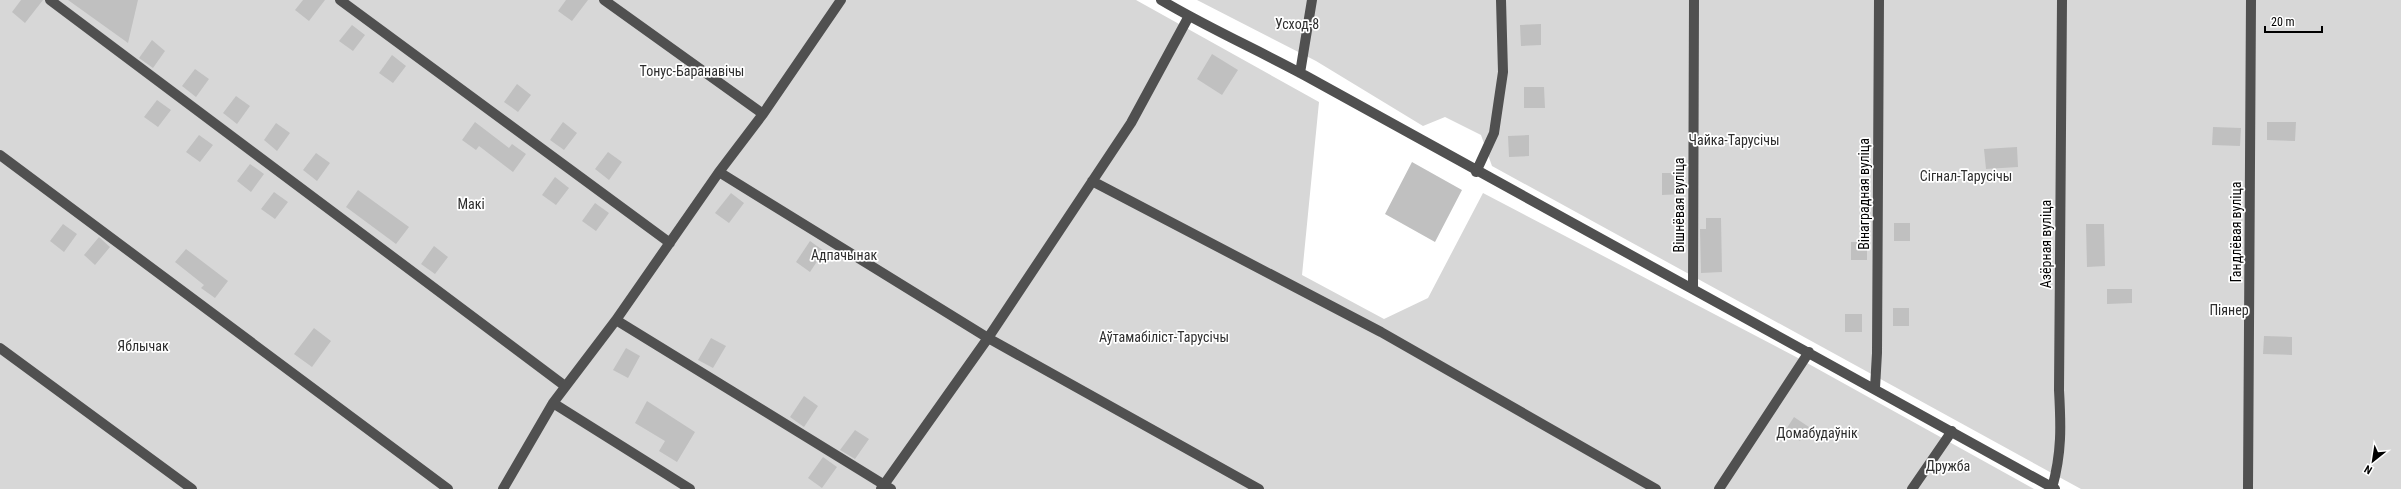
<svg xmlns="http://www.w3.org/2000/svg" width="2401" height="489" font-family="'Roboto Condensed',sans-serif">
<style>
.green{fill:#d7d7d7}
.building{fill:#c0c0c0}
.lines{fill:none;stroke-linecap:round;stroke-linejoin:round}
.minor{stroke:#505050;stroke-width:10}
.labels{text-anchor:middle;stroke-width:3.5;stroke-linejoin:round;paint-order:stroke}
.park-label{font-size:14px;fill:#2e2e2e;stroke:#fff}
.street-label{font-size:14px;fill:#000;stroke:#fff}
</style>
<rect width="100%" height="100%" fill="#fff"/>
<path class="green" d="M0,0H1136L1319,102L1302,275L1384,319L1428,298L1483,193L1798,358L2034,489H0Z
M1197,0H2401V489H2081L1492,166L1481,135L1445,117L1423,126L1316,61Z"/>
<path class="building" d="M21,0H43L25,23L12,12Z
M68,0H138L128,43Z
M303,0H325L309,21L295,10Z
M566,0H588L572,21L558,11Z
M1541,24V45L1521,46L1520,25Z
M352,25L365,35L353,51L339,41Z
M152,40L165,51L153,68L139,58Z
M1212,54L1238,70L1222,95L1197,79Z
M392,55L406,66L393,83L379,73Z
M195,69L209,79L196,97L182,86Z
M517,84L531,95L518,112L504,102Z
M1524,87H1544L1545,108H1524Z
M236,96L250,106L237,124L223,113Z
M157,100L171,110L158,127L144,117Z
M475,122L509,148L512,144L526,154L513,172L479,146L476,150L462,140Z
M563,122L577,133L564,150L550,140Z
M2267,122H2296L2295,141L2267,140Z
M276,123L290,133L277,151L264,140Z
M2213,127L2241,128L2240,146L2212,145Z
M199,135L213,145L200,162L186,152Z
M1529,135V156L1509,157L1508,136Z
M2017,147L2018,167L1986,169L1984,149Z
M608,152L622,162L609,180L595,169Z
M316,153L330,163L317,181L303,170Z
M1412,162L1462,190L1435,242L1385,214Z
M250,164L264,174L251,192L237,181Z
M1662,173H1682L1683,194L1662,195Z
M555,177L569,188L556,205L542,195Z
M358,190L409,227L396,244L346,207Z
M274,192L288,202L275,219L261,209Z
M731,193L744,203L729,223L715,213Z
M595,203L609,213L596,231L582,221Z
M1706,218H1721L1722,272L1701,273L1700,229H1706Z
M1894,223H1910V241H1894Z
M63,224L77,234L64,252L50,241Z
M2086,224H2104L2105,266L2087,267Z
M99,237L110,247L95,265L84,255Z
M810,241L824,251L810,272L796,262Z
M1851,242H1867V260H1851Z
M434,246L448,257L435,274L421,264Z
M186,249L228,281L215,298L201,288L204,285L175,262Z
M2107,289H2132V303L2107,304Z
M1893,308H1909V326H1893Z
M1845,314H1862V332H1845Z
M314,328L331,341L312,367L294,354Z
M2264,336L2292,337V355L2263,354Z
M711,338L726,346L713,368L698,360Z
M626,348L640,356L628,378L613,370Z
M804,396L818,406L804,427L790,417Z
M647,401L695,432L677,462L659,451L665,441L635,423Z
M1794,417L1809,427L1800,441L1785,431Z
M855,430L869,439L855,459L840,450Z
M823,457L837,467L822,488L808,478Z"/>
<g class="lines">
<path class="minor" d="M50,0L565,386
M340,0L670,243
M604,0L763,114
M1161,0C1208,28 1258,50 1306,76C1555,216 1806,350 2055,489
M1300,73L1312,0
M0,155L448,489
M719,172L988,338L1259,489
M1476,172L1494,133L1503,72L1501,0
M1092,181L1381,332L1656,489
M1693,289L1694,0
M616,320L891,489
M0,348L192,489
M1875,388L1877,353L1879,0
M553,403L690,489
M2052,488C2062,453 2061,425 2059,390L2062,0
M503,489L553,403L616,320L719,172L763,114L841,0
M881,489L988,338L1131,123L1189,16
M1719,489L1809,352
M1912,489L1952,431
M2248,489L2251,0"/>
</g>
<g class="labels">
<g class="park-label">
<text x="1297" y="29">Усход-8</text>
<text x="692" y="76">Тонус-Баранавічы</text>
<text x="1734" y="145">Чайка-Тарусічы</text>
<text x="1966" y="181">Сігнал-Тарусічы</text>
<text x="471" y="209">Макі</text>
<text x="844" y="260">Адпачынак</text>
<text x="2229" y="315">Піянер</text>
<text x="1164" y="342">Аўтамабіліст-Тарусічы</text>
<text x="143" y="351">Яблычак</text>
<text x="1817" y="438">Домабудаўнік</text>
<text x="1948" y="471">Дружба</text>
</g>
<g class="street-label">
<text transform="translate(1864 194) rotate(-90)" y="5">Вінаградная вуліца</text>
<text transform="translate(1679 205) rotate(-90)" y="5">Вішнёвая вуліца</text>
<text transform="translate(2236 232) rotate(-90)" y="5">Гандлёвая вуліца</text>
<text transform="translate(2046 244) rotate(-90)" y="5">Азёрная вуліца</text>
</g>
</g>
<g transform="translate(2373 461) rotate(210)" stroke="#ffffff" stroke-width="3" paint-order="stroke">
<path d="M0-3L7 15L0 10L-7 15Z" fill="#000000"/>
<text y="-6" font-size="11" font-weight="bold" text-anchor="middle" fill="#000000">N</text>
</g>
<path d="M2265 26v6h57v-6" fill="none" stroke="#000000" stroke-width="2"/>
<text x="2271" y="26" font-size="12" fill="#000000" stroke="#ffffff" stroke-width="3" paint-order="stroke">20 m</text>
</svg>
